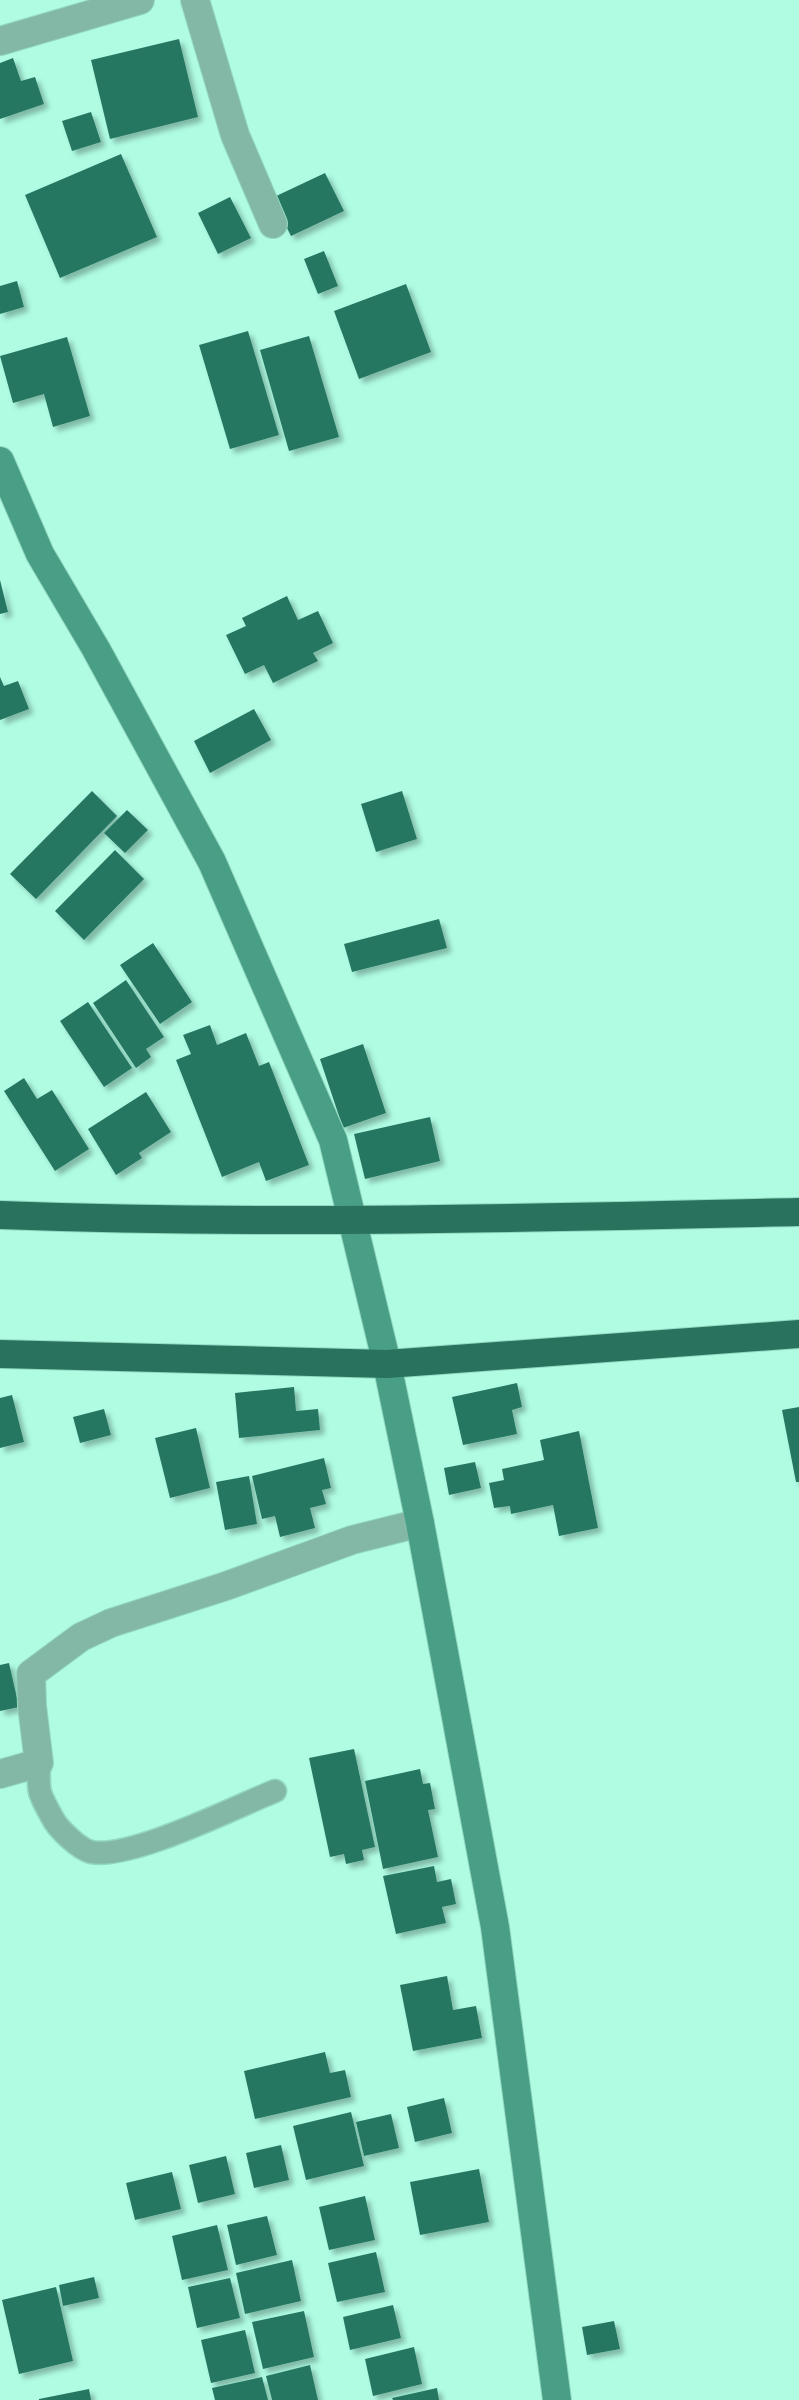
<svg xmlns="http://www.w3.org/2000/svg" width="799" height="2400" font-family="'IBM Plex Serif',serif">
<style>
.building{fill:#287762;filter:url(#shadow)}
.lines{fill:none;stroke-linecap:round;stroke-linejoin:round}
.lane-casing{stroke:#93d8c1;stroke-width:25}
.street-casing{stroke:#93d8c1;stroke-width:30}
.secondary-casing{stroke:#93d8c1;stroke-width:30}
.highway-casing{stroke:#93d8c1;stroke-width:30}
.lane{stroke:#84b8a6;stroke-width:22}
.street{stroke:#84b8a6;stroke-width:28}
.secondary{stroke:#499e86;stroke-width:28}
.highway{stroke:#28725e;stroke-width:28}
</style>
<defs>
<filter id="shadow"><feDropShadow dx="4.5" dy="4.5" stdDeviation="2.5" flood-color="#0004"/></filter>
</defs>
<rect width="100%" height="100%" fill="#affce3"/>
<path class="building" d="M179,39L198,117L110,139L91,60Z
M13,58L21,81L35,77L44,104L0,119V63Z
M91,112L101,142L72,151L62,121Z
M121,154L157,237L60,278L25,195Z
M325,173L344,211L291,236L272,198Z
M230,197L251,238L218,254L198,213Z
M324,251L338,286L318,294L304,259Z
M17,281L24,307L0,314V286Z
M406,284L431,352L359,379L334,311Z
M248,331L279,435L230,449L199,345Z
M309,336L339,437L289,451L260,350Z
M67,337L90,416L53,427L44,394L13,403L0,356Z
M0,580L8,612L0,614Z
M287,596L298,620L318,611L333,643L313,653L318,661L273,683L264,665L245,674L226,635L246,626L242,618Z
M0,677L4,686L18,681L29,709L0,720Z
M254,709L271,740L210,773L194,741Z
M92,791L117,816L36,899L10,874Z
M402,791L417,839L376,852L361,804Z
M127,810L148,830L125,853L104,833Z
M115,850L144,879L84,940L55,911Z
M439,919L447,948L352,972L344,944Z
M153,943L192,1002L160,1024L120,965Z
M126,980L164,1037L146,1049L151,1057L136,1068L93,1003Z
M88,1002L132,1068L104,1087L60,1021Z
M210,1025L217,1045L246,1033L259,1066L269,1062L309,1165L266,1181L259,1162L222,1177L176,1060L191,1054L183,1035Z
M363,1044L386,1113L343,1128L320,1059Z
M24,1078L37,1099L52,1090L89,1149L55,1171L4,1091Z
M146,1092L171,1132L139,1153L142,1158L116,1175L88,1129Z
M430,1117L440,1161L365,1179L354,1134Z
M517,1383L522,1407L512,1410L517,1434L463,1445L452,1397Z
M294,1387L296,1411L318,1409L320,1430L239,1438L235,1393Z
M12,1395L24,1442L0,1448V1398Z
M799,1407V1482H796L782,1410Z
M104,1409L111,1435L80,1443L73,1417Z
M196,1428L210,1488L170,1498L155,1438Z
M579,1431L598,1528L559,1536L553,1505L511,1514L510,1506L494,1508L489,1483L504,1480L502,1469L544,1460L540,1440Z
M324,1458L331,1488L322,1490L326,1504L310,1508L315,1528L280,1537L275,1516L262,1519L252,1476Z
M475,1462L481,1488L449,1495L444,1468Z
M249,1476L257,1524L225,1530L216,1482Z
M9,1663L19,1707L0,1711V1665Z
M354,1749L375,1847L362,1850L364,1860L346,1864L344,1854L330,1857L309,1758Z
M420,1769L423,1784L430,1783L435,1809L428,1810L438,1857L383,1869L365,1781Z
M434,1866L437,1882L451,1879L456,1904L442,1907L446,1923L396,1934L383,1876Z
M447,1976L453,2010L476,2006L482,2038L413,2051L400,1985Z
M325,2052L330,2073L345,2070L351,2097L255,2119L244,2071Z
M444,2098L452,2133L415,2142L407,2107Z
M351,2112L364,2166L306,2180L293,2126Z
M391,2114L399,2148L364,2156L356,2122Z
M281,2145L289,2180L254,2188L246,2153Z
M226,2156L235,2194L198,2203L189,2165Z
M479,2169L489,2222L420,2235L410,2182Z
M172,2172L181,2209L135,2220L126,2183Z
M365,2196L375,2240L329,2250L319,2207Z
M267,2216L277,2255L236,2265L227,2225Z
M217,2225L228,2270L182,2280L172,2236Z
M376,2252L385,2292L337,2302L328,2263Z
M292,2260L301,2301L245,2314L236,2273Z
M94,2277L99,2298L63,2306L59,2285Z
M230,2278L240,2318L197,2328L188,2287Z
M56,2287L73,2361L19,2374L2,2300Z
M393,2305L401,2338L350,2350L343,2317Z
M304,2311L314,2357L263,2369L252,2322Z
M614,2321L620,2349L587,2355L582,2327Z
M245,2330L255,2373L211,2383L201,2340Z
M414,2347L422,2384L373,2396L365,2359Z
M310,2365L318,2400H272L266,2376Z
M262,2377L268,2400H215L212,2388Z
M437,2388L439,2400H393L392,2398Z
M89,2389L91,2400H39V2399Z"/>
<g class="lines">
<g class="lane-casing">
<path id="lane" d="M39,1763C38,1792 38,1792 52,1817C57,1828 79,1849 91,1852C130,1860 235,1807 275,1791"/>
</g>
<g class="street-casing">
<path id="street" d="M195,0L235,135L273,224
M0,41L140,0
M0,1774L39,1763L32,1706L31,1674L81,1637L111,1623L226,1586L352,1540L420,1523"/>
</g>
<g class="secondary-casing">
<path id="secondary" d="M0,461L40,554L96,649L212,862L333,1140L387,1364L420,1523L495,1927L557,2400"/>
</g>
<g class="highway-casing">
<path id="highway" d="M0,1215C266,1225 533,1218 799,1212
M0,1354L387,1364L799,1334"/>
</g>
<use href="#lane" class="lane"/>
<use href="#street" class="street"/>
<use href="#secondary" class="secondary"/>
<use href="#highway" class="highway"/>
</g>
</svg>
